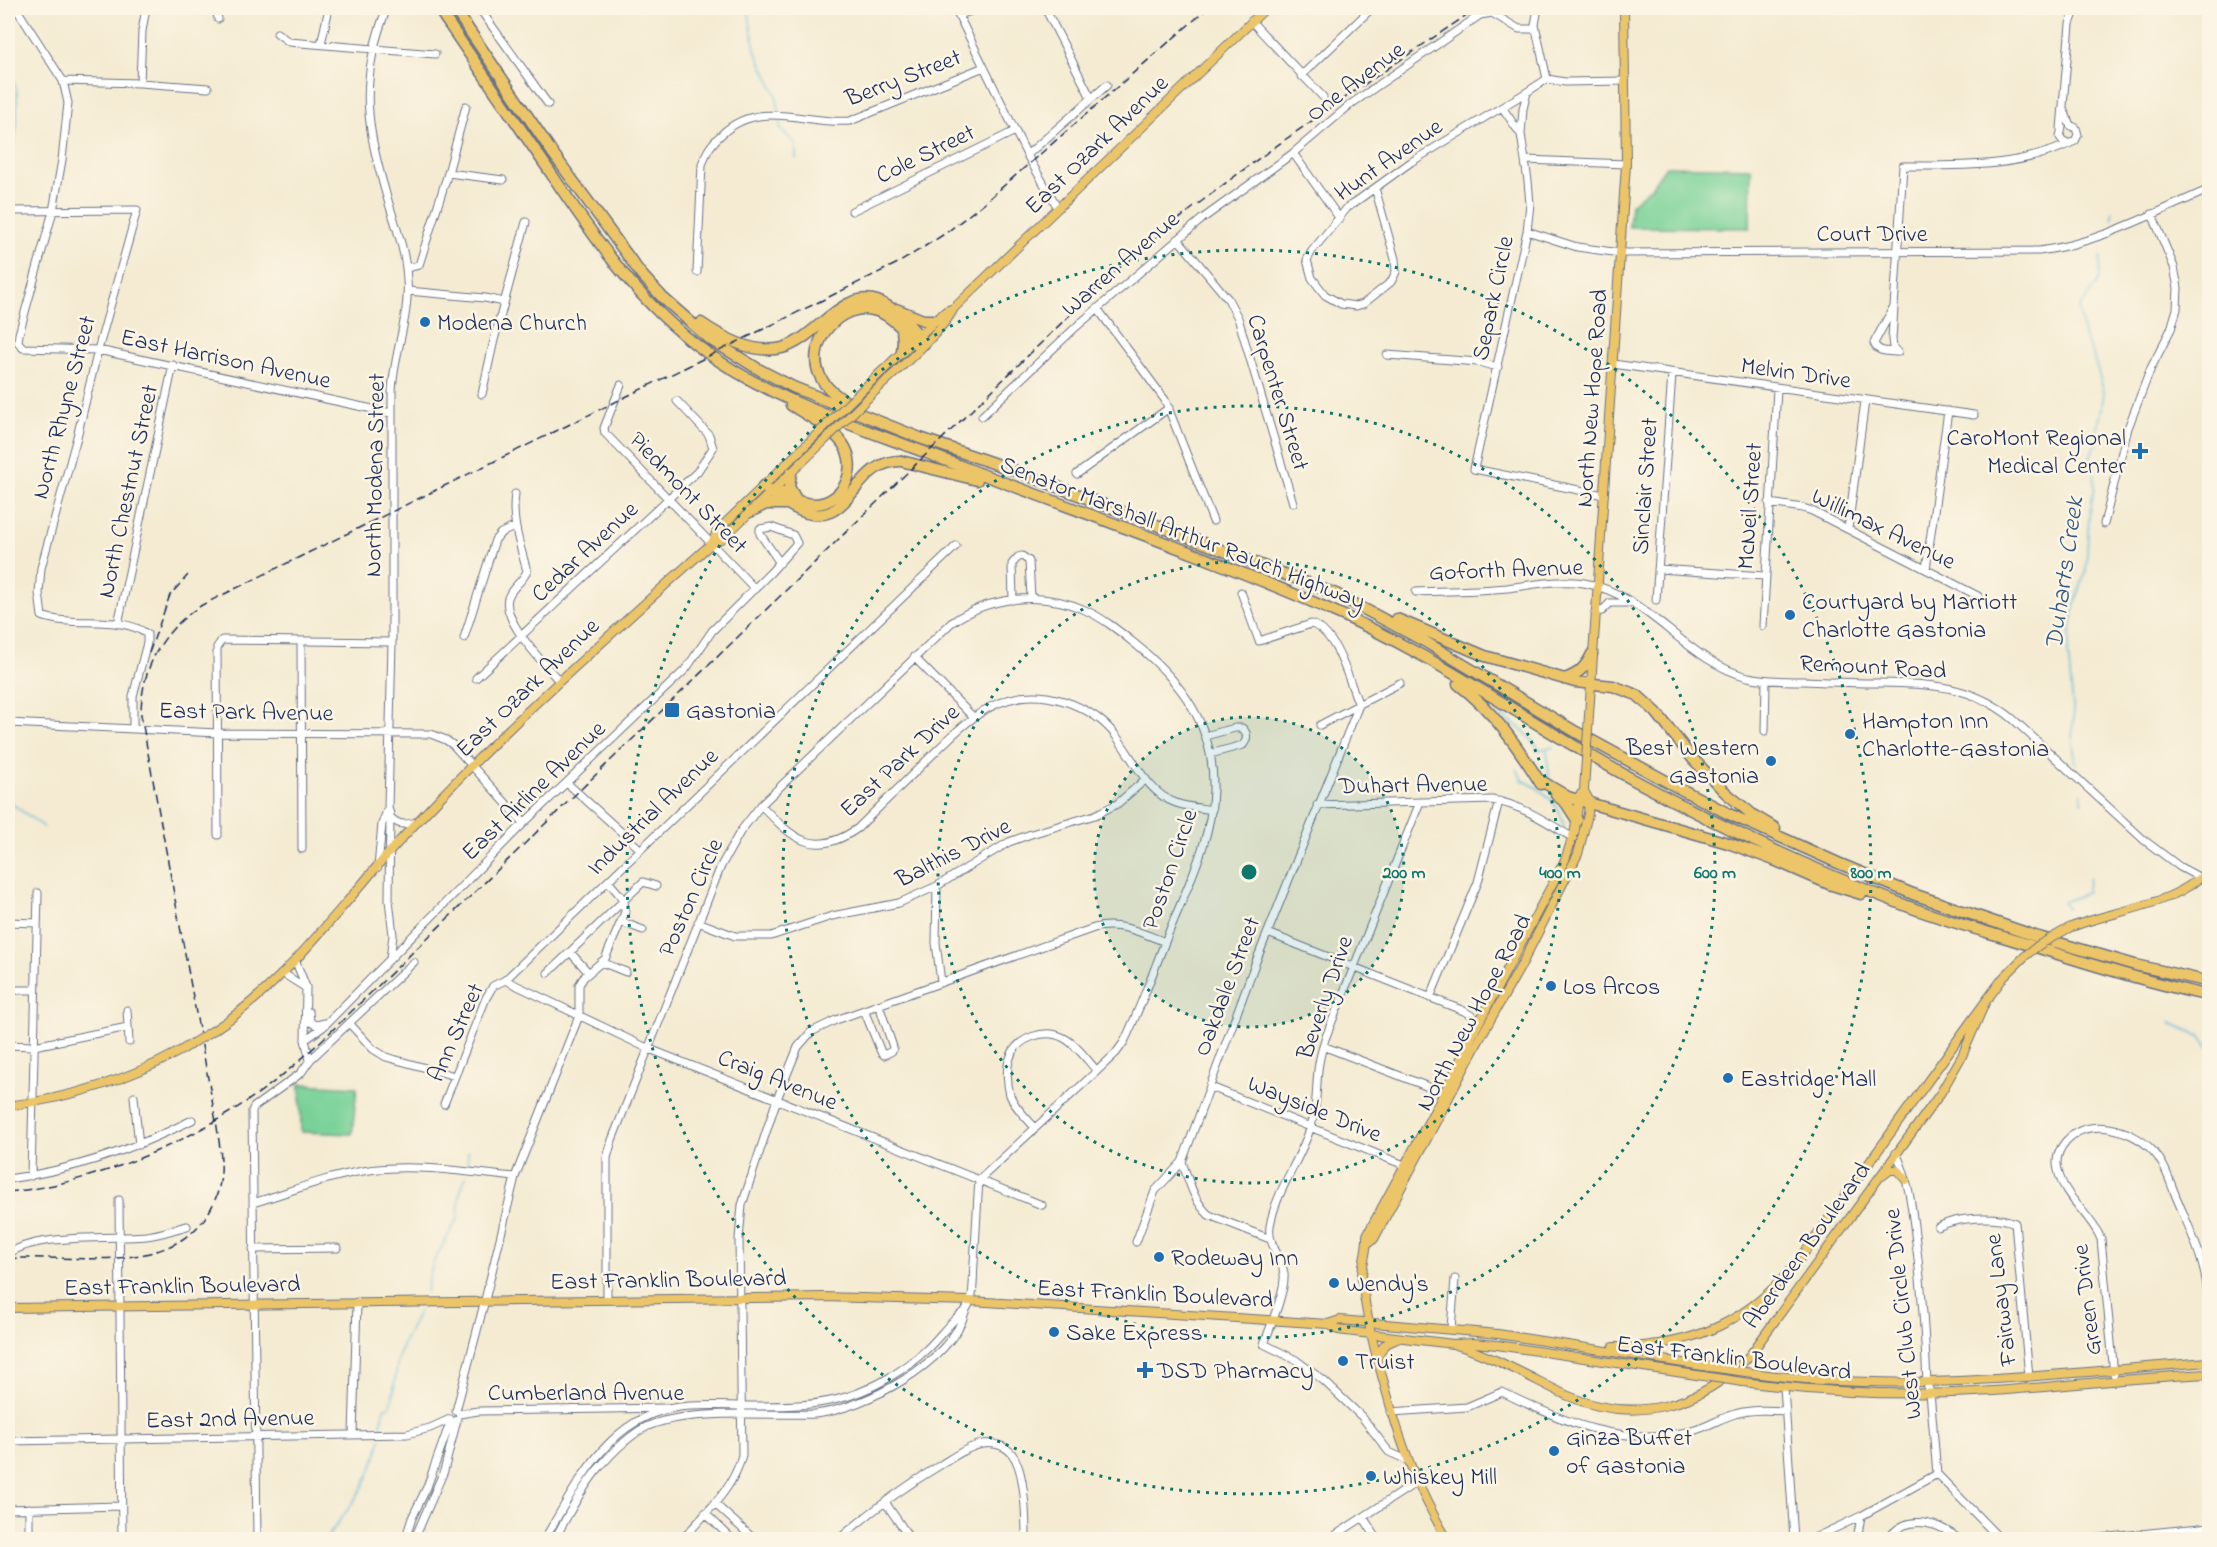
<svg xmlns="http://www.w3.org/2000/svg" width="2217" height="1547" font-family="'Indie Flower',sans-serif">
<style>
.green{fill:#78d197;stroke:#4a807a;stroke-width:1.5}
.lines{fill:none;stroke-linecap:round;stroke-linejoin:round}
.stream{stroke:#5db8db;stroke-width:1.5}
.minor-casing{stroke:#677187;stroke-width:9}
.major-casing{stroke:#677187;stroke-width:10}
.highway-casing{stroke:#677187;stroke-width:13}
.minor{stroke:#fff;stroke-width:7}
.major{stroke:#edc569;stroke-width:8}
.highway{stroke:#edc569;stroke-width:10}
.rail{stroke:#1b2f5e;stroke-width:1.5;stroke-dasharray:9 4.5;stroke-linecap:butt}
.major-bridge-casing{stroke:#677187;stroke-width:10;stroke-linecap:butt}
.major-bridge{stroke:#edc569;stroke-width:8}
.ring{fill:none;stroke:#0f766e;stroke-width:3;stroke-dasharray:3 6}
.poi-dot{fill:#1f6fb2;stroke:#fcf5e5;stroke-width:2}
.labels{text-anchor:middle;stroke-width:5;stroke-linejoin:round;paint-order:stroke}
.street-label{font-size:24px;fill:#1b2f5e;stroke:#fcf5e5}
.poi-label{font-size:24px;fill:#1b2f5e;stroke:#fcf5e5;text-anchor:start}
.water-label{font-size:26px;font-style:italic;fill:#2f5884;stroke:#fcf5e5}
.centre{fill:#0f766e;stroke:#fcf5e5;stroke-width:3}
.ring-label{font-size:18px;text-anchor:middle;font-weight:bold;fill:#0f766e;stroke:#fcf5e5;stroke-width:5;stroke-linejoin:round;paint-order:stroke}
</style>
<rect width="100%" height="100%" fill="#fcf5e5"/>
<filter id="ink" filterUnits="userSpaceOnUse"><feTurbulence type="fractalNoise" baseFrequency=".0167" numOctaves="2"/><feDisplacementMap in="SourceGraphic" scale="12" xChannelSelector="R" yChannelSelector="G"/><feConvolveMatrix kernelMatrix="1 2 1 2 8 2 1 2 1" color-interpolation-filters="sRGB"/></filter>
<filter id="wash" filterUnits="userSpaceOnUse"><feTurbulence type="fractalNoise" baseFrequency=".008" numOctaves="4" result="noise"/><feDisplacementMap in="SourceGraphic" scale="24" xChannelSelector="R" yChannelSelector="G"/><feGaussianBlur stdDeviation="1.35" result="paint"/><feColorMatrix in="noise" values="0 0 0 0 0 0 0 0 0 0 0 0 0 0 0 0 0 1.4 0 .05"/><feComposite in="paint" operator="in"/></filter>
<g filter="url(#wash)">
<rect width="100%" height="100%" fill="#f4ebd2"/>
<path class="green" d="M1666,166L1751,168L1750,228L1629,227L1631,204L1651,187Z
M300,1084L357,1087L352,1134L301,1132Z"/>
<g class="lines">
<path class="stream" d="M748,8L755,50L776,94L779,110
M8,66L17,91V123L8,182
M779,119L781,130L796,144V159
M2112,211V219
M1498,714L1524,731L1540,750
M1547,749L1549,779
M1537,750L1554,747
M2076,764L2072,737L2074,718L2068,652L2074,607L2086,570L2089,517L2094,489V473L2090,457L2097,440V427L2101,414L2104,392L2092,352L2085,339L2079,309L2098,282L2101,256
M1517,769L1522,780C1543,789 1560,803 1564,827
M2081,793L2082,802
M8,801L44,827
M2067,908L2063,902L2086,893L2089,877
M2171,1023L2200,1036L2210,1048
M467,1168L468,1151
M426,1292L433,1263L458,1218L460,1193L466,1176
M380,1431L384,1408L390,1406L392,1402L398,1359L404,1341L419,1311
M325,1540C352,1504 371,1483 381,1439"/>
</g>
</g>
<g filter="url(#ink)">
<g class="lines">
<g class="minor-casing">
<path id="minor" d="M16,8L63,81L68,103L62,160L53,211L19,334L18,342L23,348L98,350L391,413
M216,8L218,19
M387,8C357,81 367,131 389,204C397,229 406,254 407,280C410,318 393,355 392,393V642L388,808L390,814L389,900L393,935L390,959
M479,8L548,104
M955,8L1027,155L1058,208
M1045,8L1091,98
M1538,8L1535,25L1547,79
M959,15L980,8
M1251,21L1323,97
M277,33L289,42L435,54
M321,44L329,8
M1301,76L1372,8
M1547,79L1527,92L1523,109L1521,134L1528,181L1530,204L1527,231L1474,469L1604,495
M1547,79L1565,82L1625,81
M63,81L140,83L208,88
M140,83L142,31L146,8
M1502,107L1519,132
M2062,127L2060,137L2062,140L2069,144
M2061,129L2070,24L2076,8
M1293,153L1340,219
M1027,155L1107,85
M1526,160L1626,164
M448,173L503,180
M1375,188L1395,259L1396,272L1391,282L1363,304L1356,306L1341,304L1325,295L1312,278L1307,260L1312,251L1347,208L1411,162L1527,92
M8,211L137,210L98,350L77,437L41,568L39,593L42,616C74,628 120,614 147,634V643L133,696V728
M852,211L1015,131
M1527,231L1577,247L1620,253L2039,251C2099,243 2154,213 2210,189
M1178,239L1228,299L1238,318L1293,503
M406,268L419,265L448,173L466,106
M697,272L702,165C706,151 712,143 722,134C760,98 806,125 850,121L984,67
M408,291L485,298L504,302
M1097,308L1165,400L1213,521
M1892,310L1874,343C1877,353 1889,351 1898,352
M1898,352L1893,347L1892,339L1903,166C1962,166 2021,168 2075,141L2078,135L2076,128L2070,125L2063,108
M1387,355L1478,362L1498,367
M1613,364L1974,415
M621,385L604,428L605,433L755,589
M482,394L494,340L526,222
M982,416L1076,327L1202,219L1292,154L1351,104L1480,15L1492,13L1519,29H1535
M1077,474L1169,408
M515,494C511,521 520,545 527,571C523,582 511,587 508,598C502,622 544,663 559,681
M1769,503L1803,508L1812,511L1978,596
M2104,524L2128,428L2151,368L2171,329L2177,309L2178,288L2174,267L2152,214
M1848,529L1865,401
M1658,569L1764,576
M1926,569L1948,411
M1416,592C1446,591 1476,591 1507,588C1532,585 1559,579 1584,583C1649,594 1685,661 1748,677C1766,681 1785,681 1803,681C1829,682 1855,683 1880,683C1931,684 1972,685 2013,719L2144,840L2180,867L2210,883
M1013,600L1012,564L1018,557L1022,556L1029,561L1031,598
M1656,600L1672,374
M1595,613L1602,611L1610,603H1630
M118,624L173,365
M1763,626L1777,389
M464,638L495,540L501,533L514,527
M301,641L302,849
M914,657L973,717
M476,678L697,472L713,448L709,435L677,401
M8,723L218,733L431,734L446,740L453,745L524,823
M1320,725L1400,683
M1765,731L1766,680
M1205,736L1235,728H1242C1248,733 1248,739 1243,745L1210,754
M567,783L640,849
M761,805C793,839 814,859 858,828C880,806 902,785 923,764C964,724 1000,681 1064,701C1085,708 1103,719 1116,736C1134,759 1147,793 1176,803C1187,807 1200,808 1212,810
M1317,805L1492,800C1522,805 1547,822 1573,838
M390,817C399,826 406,825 417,822
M218,835L217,647L222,640L392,642
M378,867L382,824L388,808
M937,886L936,943L941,982
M8,922L37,923
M622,922L643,930
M698,922L735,936H771L832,916L899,903L937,886L1009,842L1031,834L1095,815L1117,804L1146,779
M1268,933L1464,1011L1480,1021
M570,952L643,882L656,886
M296,962L306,987
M601,962L626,972
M548,973L570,952L589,973
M284,974L306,988L305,1040L310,1060
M505,980L647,1048L1042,1205
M8,990H35
M1430,998L1478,882L1499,801
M127,1010L129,1042
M864,1010L881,1052L884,1055L892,1051L893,1047L879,1005
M309,1012L310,1021C314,1026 318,1025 324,1023
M349,1023L373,1049L386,1057L455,1076
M305,1040L323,1027L524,823L686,669L712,631L771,572L797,543L793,535L771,527L760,529V534L780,563
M8,1045L34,1046L128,1027
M1323,1046L1444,1093
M1211,1087L1404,1165
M134,1097L139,1145
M444,1104L486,998L493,986L505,980L956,546
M1035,1128C1027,1118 1014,1107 1010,1095C1007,1084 1006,1068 1010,1058C1017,1037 1046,1028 1064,1038C1077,1045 1087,1060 1097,1071
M1896,1153C1910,1181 1912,1211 1916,1242C1922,1289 1925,1336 1927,1384L1930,1392L1937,1474
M1182,1162C1189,1181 1194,1202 1209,1215L1270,1239
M31,1176L38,893
M8,1179C73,1170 133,1150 192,1120
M119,1200L122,1540
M253,1203C289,1192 326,1177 363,1171C413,1163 466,1172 515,1177
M1938,1227C1956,1217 1996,1215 2015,1223L2029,1377
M1136,1242L1155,1191L1182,1162L1255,964L1359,705C1349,682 1337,631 1311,624L1259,641L1241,592
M253,1249L337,1248
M8,1255C31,1233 113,1239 146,1236C160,1235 174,1229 187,1226
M607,1299V1158L612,1140L721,866L740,832L761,805L951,623C989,596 1042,591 1085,610C1103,618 1119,631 1134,643C1181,681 1215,726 1213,790C1212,840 1187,887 1169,932C1154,969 1141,1007 1124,1042L1116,1053L1097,1071L979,1180
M1451,1328L1455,1279
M2114,1374L2101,1239C2091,1214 2063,1197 2058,1170C2055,1159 2059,1149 2066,1141C2089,1116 2132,1129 2152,1150C2164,1162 2169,1179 2175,1194C2185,1219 2198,1244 2204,1271C2209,1289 2209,1311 2210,1330
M1784,1387L1794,1540
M456,1411L485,1300L515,1177L579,1016V985L584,977L605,959L625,912L624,900L608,881
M1391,1412L1467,1407L1502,1392C1565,1423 1622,1447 1692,1431C1708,1427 1720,1418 1735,1414C1752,1409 1769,1410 1786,1411
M459,1414L478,1411L667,1408
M353,1435L357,1302
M8,1441L407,1434L430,1428L450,1419
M1407,1460L1389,1452L1362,1417L1324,1381L1296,1360L1264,1344C1270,1328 1286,1289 1284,1274C1282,1256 1267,1244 1270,1226C1276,1191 1299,1162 1310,1129C1317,1110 1316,1090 1318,1070C1319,1060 1322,1049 1325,1039L1420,802
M1937,1474L2001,1540
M885,1502L911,1540
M714,1503L755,1540
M8,1509L121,1506
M705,1513L733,1540
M1363,1517L1378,1540
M1892,1534C1911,1513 1941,1524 1960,1540
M29,1540V1508
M257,1540L252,1111L254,1107L301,1073L310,1060L414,962
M405,1540L412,1518L427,1487L451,1420
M414,1540L444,1471L457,1420
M544,1540C575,1488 606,1420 673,1408C695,1404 724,1406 746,1406C782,1406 815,1407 849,1396C877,1387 906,1369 927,1349C940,1337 950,1321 965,1311
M554,1540C568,1516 580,1490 598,1469C611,1454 628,1436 646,1427C685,1408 769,1416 815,1414C864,1409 952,1362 965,1312C966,1308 970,1304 971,1300C974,1288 973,1275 974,1263C976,1235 977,1207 979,1180
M682,1540C704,1514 734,1489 742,1455L739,1239L742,1205L777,1099L798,1047L811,1032L836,1020L1094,928C1119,921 1142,933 1165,942
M838,1540C871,1511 905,1486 942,1464C955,1456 969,1446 983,1444C994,1442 1006,1446 1012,1454C1025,1470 1026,1519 1026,1540
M1328,1540L1417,1482
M1810,1540L1861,1516L1937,1474
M1857,1540L1861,1516
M2080,1540L2210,1527"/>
</g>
<g class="major-casing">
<path id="major" d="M859,393L936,320L946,311L954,308
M868,398C888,378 944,331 954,308L1266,8
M712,543L717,531L814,437
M1589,715L1626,164L1624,8
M2069,928C2112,910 2180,906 2210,867
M214,1030C274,991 317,936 363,883C386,855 411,828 436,802C523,711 618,628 712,543L723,538L822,443
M8,1106C69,1098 126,1081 180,1051
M1882,1176L1890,1170H1897L1906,1180
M1368,1243L1374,1239L1484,1031L1521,966L1578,854L1588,814L1589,800L1584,791L1585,774
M8,1308L823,1297L971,1301L1328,1324L1340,1320L1498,1334L1709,1367
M1328,1324L1338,1330L1453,1344L1473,1343L1497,1345L1703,1376
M1453,1344C1493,1356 1529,1377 1566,1395C1632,1425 1702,1407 1750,1355L1940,1094L1962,1056L1985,1003
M1613,1347C1696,1348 1755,1319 1805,1252L1969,1024L2003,978L2026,955
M1377,1358L1384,1345L1399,1338
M1753,1373C1906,1395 2057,1373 2210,1362
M1743,1382C1820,1392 1899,1396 1976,1392C2054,1388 2132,1377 2210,1374
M1448,1540C1417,1490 1399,1439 1384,1383C1374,1350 1366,1315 1362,1280C1361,1265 1368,1250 1367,1235L1444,1093L1476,1028L1565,860L1575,830L1579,796L1584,791"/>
</g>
<g class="highway-casing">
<path id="highway" d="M438,8C473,59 508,111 544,163C592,234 635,301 706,352C771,399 850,424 924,452C1057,504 1193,550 1324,607C1433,653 1530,724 1634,780C1719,826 1809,868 1899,903C1944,921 1992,933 2039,948C2095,966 2151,983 2210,996
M454,8L552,152L641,274L663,298L711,340L760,370L793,387L920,438L1016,471L1336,594L1424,641L1576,732L1677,787L1729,814L1838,863L1913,894L2035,936L2135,965L2210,982
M896,309L923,320H936
M701,323C723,338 754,355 782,348C815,340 842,289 877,301C897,308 912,328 925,343
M902,329L903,342L902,352
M854,407C842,399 826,390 820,376C804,343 841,299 877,311C893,316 907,334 919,346
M791,473L789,487L796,499
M763,486C772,495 782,501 793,507C851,539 850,460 901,461L977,480
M781,492C791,499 803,504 816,504C845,502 859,467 843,444C831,427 808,416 791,405
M750,512L766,504H786
M1397,619L1485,656L1575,682L1613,686L1637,695L1656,712L1693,759L1726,793L1753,815L1775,828
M1564,679C1578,675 1586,667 1592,654
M1458,684C1493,710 1518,747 1541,784
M1538,779L1568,797L1728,843L1774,860L1829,884L1861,894
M1556,795L1566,803L1577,820"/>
</g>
<use href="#minor" class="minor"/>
<use href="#major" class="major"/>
<use href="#highway" class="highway"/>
<path class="rail" d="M149,653L170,595L188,575
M8,1192C101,1183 201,1138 275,1081C312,1052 345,1017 379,985L1108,278C1223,177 1351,94 1477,8
M8,1259C68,1253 157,1275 201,1223C213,1209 220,1191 221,1173C222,1157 219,1142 217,1127L141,715C141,668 162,630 202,605L900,262L946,233L984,203L1208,8"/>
<g class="major-bridge-casing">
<path id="major-bridge" d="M814,437L859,393
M822,443L868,398
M1585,774L1589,715
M2026,955L2039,945L2069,928
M180,1051L214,1030
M1709,1367L1753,1373
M1703,1376L1743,1382"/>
</g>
<use href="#major-bridge" class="major-bridge"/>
</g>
</g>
<circle cx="1249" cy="872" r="155" fill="#0f766e" fill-opacity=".12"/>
<g class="ring">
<circle cx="1249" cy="872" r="155"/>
<circle cx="1249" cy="872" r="311"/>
<circle cx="1249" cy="872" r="466"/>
<circle cx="1249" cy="872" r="622"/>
</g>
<g class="poi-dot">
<circle cx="425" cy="322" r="6"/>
<path d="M2137 442h6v6h6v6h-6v6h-6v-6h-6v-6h6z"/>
<circle cx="1790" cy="615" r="6"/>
<rect x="664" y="702" width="16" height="16" rx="3"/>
<circle cx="1850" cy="734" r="6"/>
<circle cx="1771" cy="761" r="6"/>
<circle cx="1551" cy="986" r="6"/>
<circle cx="1728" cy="1078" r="6"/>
<circle cx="1159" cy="1257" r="6"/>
<circle cx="1334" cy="1283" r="6"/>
<circle cx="1054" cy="1332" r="6"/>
<circle cx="1343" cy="1361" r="6"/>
<path d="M1142 1361h6v6h6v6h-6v6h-6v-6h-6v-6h6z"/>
<circle cx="1554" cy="1451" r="6"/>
<circle cx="1371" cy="1476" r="6"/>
</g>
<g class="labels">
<g class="street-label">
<text transform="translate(903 77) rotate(-21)" y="8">Berry Street</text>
<text transform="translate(1355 81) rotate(-37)" y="8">One Avenue</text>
<text transform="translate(1096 144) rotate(-44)" y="8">East Ozark Avenue</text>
<text transform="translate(925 153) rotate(-26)" y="8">Cole Street</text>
<text transform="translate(1388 159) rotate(-35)" y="8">Hunt Avenue</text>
<text x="1872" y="241">Court Drive</text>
<text transform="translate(1120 263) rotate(-41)" y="8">Warren Avenue</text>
<text transform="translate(1492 298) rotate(-78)" y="8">Separk Circle</text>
<text transform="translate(226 358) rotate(12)" y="8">East Harrison Avenue</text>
<text transform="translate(1796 372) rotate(8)" y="8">Melvin Drive</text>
<text transform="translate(1279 392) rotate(73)" y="8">Carpenter Street</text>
<text transform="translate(1591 398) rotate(-86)" y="8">North New Hope Road</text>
<text transform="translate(63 407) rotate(-75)" y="8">North Rhyne Street</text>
<text transform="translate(374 475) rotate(-89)" y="8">North Modena Street</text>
<text transform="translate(1644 486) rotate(-86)" y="8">Sinclair Street</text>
<text transform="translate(127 491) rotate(-78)" y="8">North Chestnut Street</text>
<text transform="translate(689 492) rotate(46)" y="8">Piedmont Street</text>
<text transform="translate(1749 506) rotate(-86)" y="8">McNeil Street</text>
<text transform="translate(1884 528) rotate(26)" y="8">Willimax Avenue</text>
<text transform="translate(1183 532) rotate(21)" y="8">Senator Marshall Arthur Rauch Highway</text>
<text transform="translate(584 551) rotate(-43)" y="8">Cedar Avenue</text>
<text transform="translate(1506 569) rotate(-2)" y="8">Goforth Avenue</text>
<text transform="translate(1873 666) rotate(3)" y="8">Remount Road</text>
<text transform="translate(527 687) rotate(-44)" y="8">East Ozark Avenue</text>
<text transform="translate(246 711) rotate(1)" y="8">East Park Avenue</text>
<text transform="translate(899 760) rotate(-43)" y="8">East Park Drive</text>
<text transform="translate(1413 784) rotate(-1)" y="8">Duhart Avenue</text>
<text transform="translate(533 790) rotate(-44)" y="8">East Airline Avenue</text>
<text transform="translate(652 811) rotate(-44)" y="8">Industrial Avenue</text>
<text transform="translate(953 852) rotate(-27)" y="8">Balthis Drive</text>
<text transform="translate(1169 869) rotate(-71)" y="8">Poston Circle</text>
<text transform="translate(690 897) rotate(-66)" y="8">Poston Circle</text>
<text transform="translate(1226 986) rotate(-69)" y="8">Oakdale Street</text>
<text transform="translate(1324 997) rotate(-71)" y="8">Beverly Drive</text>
<text transform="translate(1473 1012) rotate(-62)" y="8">North New Hope Road</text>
<text transform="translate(455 1032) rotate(-66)" y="8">Ann Street</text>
<text transform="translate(778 1079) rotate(22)" y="8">Craig Avenue</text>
<text transform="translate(1315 1108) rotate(22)" y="8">Wayside Drive</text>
<text transform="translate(1806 1245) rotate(-54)" y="8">Aberdeen Boulevard</text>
<text transform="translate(668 1279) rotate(-1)" y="8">East Franklin Boulevard</text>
<text transform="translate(182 1285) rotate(-1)" y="8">East Franklin Boulevard</text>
<text transform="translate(1155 1293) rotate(3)" y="8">East Franklin Boulevard</text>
<text transform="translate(2000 1300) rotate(-97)" y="8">Fairway Lane</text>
<text transform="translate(2086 1300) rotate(-97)" y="8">Green Drive</text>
<text transform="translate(1902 1314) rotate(-96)" y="8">West Club Circle Drive</text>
<text transform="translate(1734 1357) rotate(7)" y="8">East Franklin Boulevard</text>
<text x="586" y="1400">Cumberland Avenue</text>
<text transform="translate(230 1418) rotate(-1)" y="8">East 2nd Avenue</text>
</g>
<g class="poi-label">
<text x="437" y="330">Modena Church</text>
<text x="2126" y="445" text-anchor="end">CaroMont Regional<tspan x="2126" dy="28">Medical Center</tspan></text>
<text x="1802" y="609">Courtyard by Marriott<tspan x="1802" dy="28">Charlotte Gastonia</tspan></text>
<text x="686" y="718">Gastonia</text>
<text x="1862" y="728">Hampton Inn<tspan x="1862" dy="28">Charlotte-Gastonia</tspan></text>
<text x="1759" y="755" text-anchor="end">Best Western<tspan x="1759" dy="28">Gastonia</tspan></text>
<text x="1563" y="994">Los Arcos</text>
<text x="1740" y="1086">Eastridge Mall</text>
<text x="1171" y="1265">Rodeway Inn</text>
<text x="1346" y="1291">Wendy's</text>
<text x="1066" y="1340">Sake Express</text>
<text x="1355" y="1369">Truist</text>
<text x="1157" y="1378">DSD Pharmacy</text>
<text x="1566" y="1445">Ginza Buffet<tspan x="1566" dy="28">of Gastonia</tspan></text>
<text x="1383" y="1484">Whiskey Mill</text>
</g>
<g class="water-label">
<text transform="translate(2063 573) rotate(-82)" y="9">Duharts Creek</text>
</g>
</g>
<circle cx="1249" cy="872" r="9" class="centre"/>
<g class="ring-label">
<text x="1404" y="878">200 m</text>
<text x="1560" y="878">400 m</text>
<text x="1715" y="878">600 m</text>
<text x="1871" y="878">800 m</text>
</g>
<rect width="2217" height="1547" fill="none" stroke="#fcf5e5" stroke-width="30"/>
</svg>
